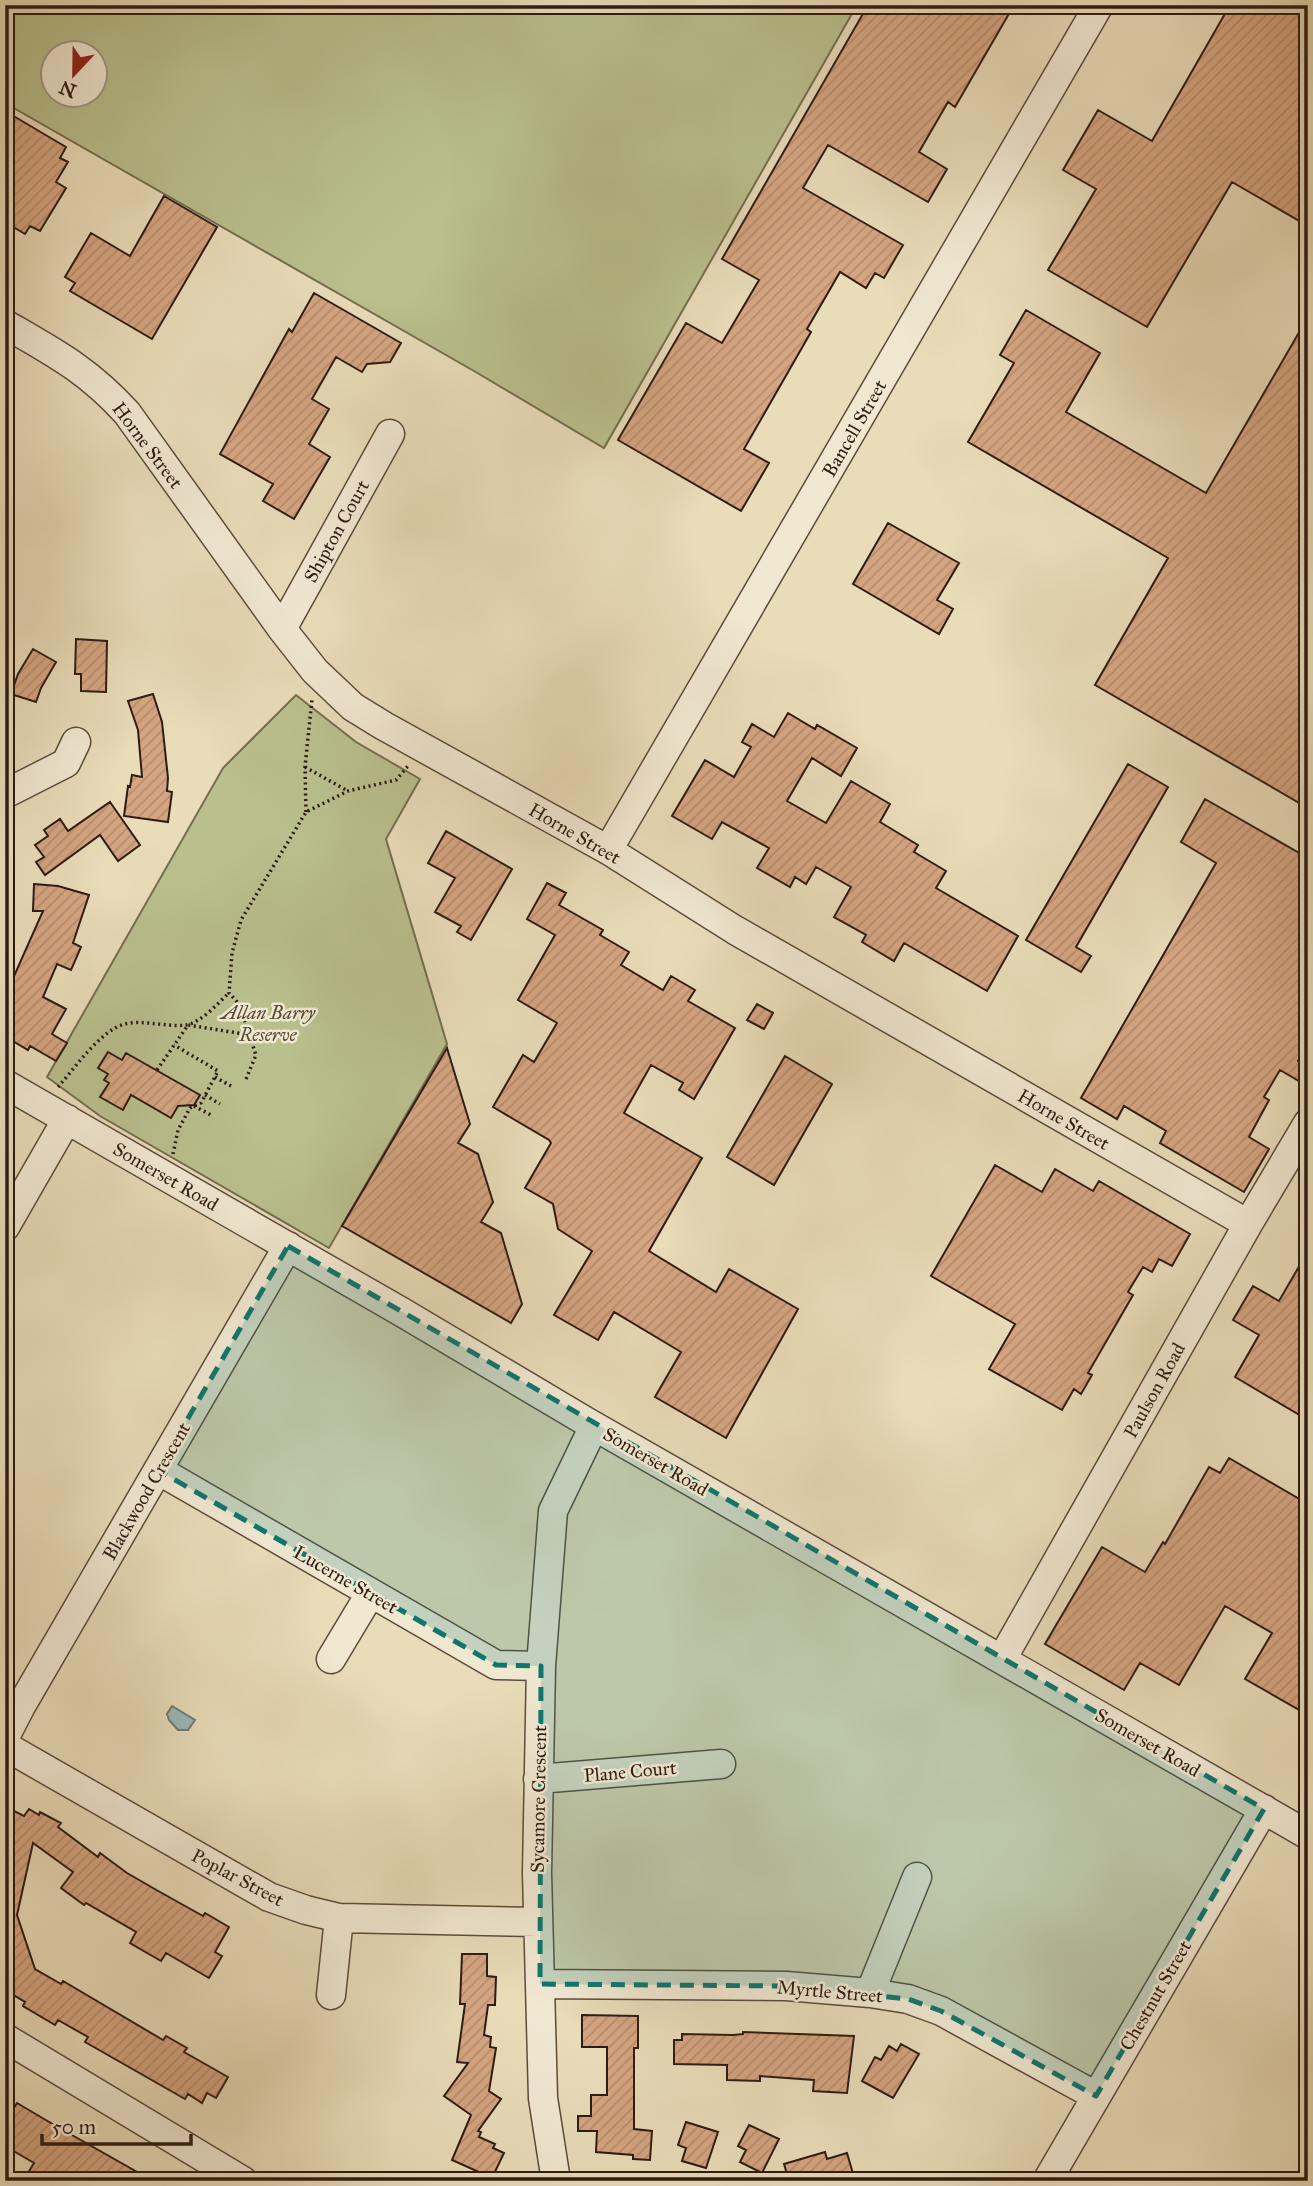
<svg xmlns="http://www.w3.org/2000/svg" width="1313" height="2186" font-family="'IM FELL Great Primer',serif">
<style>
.green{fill:#b9bf8d;stroke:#746d50;stroke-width:2;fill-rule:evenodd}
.water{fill:#9cb9ba;stroke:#707a77;stroke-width:2}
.building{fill:url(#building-hatch);stroke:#2e1b13;stroke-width:2}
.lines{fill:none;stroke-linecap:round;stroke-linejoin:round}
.minor-casing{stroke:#5d4b3c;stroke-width:31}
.path{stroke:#2e1b13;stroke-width:3.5;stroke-dasharray:2 3.5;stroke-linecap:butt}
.minor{stroke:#f1e8d2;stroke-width:28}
.marked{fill:#0f766e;fill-opacity:0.2;stroke:#0f766e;stroke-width:5;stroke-dasharray:14 9;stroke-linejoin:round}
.labels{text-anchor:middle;stroke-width:5;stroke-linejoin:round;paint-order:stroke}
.street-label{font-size:19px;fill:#2e1b13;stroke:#f1e8d2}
.park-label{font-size:19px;font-style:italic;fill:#584c38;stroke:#f1e8d2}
</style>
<defs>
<pattern id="building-hatch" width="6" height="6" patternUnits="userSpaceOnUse" patternTransform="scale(1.75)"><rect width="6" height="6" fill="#d5a581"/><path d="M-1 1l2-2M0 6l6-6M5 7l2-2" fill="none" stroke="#b78d6f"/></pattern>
</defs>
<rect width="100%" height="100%" fill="#e9dcb9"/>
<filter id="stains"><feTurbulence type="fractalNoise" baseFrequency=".00286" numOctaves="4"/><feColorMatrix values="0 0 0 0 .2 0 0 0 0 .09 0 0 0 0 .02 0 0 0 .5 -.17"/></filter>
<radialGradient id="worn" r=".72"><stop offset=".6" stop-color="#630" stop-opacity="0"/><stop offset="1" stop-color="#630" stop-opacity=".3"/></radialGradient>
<path class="green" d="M5,5H857L604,448L474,371L5,103ZM52,52H94V94H52Z
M296,695L356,742L420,779L386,839L447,1044L329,1248L100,1116L47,1077L223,768Z"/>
<path class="water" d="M172,1706L195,1720L188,1730H178L169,1720L167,1714Z"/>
<path class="building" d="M868,5H1014L955,107L948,102L919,152L947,169L928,202L828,145L803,188L903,245L884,278L875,273L866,288L840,272L807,329L811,332L744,449L769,463L741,511L618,440L686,323L722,343L759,280L722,259Z
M1230,5H1308V226L1232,182L1147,327L1048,270L1096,189L1063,170L1098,110L1152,141Z
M5,111L66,147L60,158L68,162L56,182L66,188L40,231L30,226L25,234L5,222Z
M164,196L217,227L152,339L70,291L75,283L65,277L91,233L130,256Z
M314,293L401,343L390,362L367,364L362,372L336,357L312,399L329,409L309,444L330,457L294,519L263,501L273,484L220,454L289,329L292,332Z
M1026,310L1100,353L1066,412L1206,493L1308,317V808L1095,685L1168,558L968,442L1014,363L1000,355Z
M888,523L959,563L937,600L953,609L939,634L853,584Z
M76,639L107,641L106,692L81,691V674H75Z
M33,649L56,662L41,688L36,702L11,694L18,674Z
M153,694L162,722L168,778L167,791L172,792L168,822L124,816L128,786L130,787L132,775L142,777L138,730L128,701Z
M788,713L815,729L817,725L857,748L841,776L812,758L787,801L826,823L851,781L890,804L880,822L918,845L914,852L946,871L936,888L1018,936L987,991L904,943L894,961L862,942L866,935L834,917L851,887L816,867L806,884L795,877L790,887L757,868L769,848L722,822L712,839L672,816L705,760L734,777L751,747L742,742L752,724L774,737Z
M1128,764L1168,787L1076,947L1091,956L1081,972L1026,940Z
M1205,799L1308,858V1045L1298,1061L1307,1066L1299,1081L1280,1070L1264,1097L1269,1100L1249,1137L1269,1149L1244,1192L1160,1143L1166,1131L1124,1106L1117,1119L1081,1098L1216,863L1181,842Z
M110,802L140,845L118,861L100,835L45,875L36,862L44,857L35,845L48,836L44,830L60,819L68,831Z
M446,831L512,869L471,940L457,932L461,926L435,912L455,878L428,863Z
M547,883L566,893L559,905L603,930L600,935L629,952L621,965L663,990L671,976L695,990L688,1001L735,1028L694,1099L679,1090L683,1083L651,1065L624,1113L702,1158L649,1251L716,1292L729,1269L798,1309L726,1438L655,1397L681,1352L614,1312L598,1340L554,1315L592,1251L558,1229L553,1204L525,1188L551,1143L549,1140L493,1107L523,1055L534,1062L557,1023L518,1000L555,935L527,919Z
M34,884L58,886L89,895L73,943L81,947L71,970L57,964L43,997L66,1009L52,1034L67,1043L56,1061L30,1046L28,1050L11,1040L13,1037L5,1032V980L11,983L43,911H33Z
M757,1004L773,1013L764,1029L747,1020Z
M447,1048L470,1124L458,1143L478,1154L493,1202L481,1222L501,1233L522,1304L511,1323L342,1226Z
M108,1052L122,1060L126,1053L200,1095L194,1105L178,1106L171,1118L131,1095L123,1110L100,1097L109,1083L104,1080L108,1074L98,1068Z
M785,1056L832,1084L774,1185L727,1157Z
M995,1165L1042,1192L1055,1169L1093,1191L1099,1181L1190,1234L1172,1266L1159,1259L1152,1272L1143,1267L1128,1292L1133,1295L1088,1373L1092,1375L1081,1394L1074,1389L1062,1410L989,1369L1015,1324L931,1276Z
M1308,1251V1420L1235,1377L1259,1335L1233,1320L1253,1286L1279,1301Z
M1229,1458L1308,1504V1715L1245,1679L1272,1633L1225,1606L1179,1685L1140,1663L1124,1690L1045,1644L1102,1547L1145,1572L1163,1542L1165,1544L1209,1467L1220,1473Z
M29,1809L39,1815L40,1812L61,1823L58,1827L98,1857L100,1853L127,1873L160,1892L203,1916L205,1913L229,1927L215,1952L222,1956L209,1978L166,1953L161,1961L130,1943L136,1932L86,1903L84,1905L61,1888L73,1872L33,1843L17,1915L35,1969L61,1984L63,1981L163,2040L166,2036L187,2048L184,2052L228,2077L216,2098L207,2093L202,2103L188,2094L185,2099L85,2042L88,2037L58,2020L55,2025L23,2006L25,2002L5,1990V1869L12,1839L5,1835V1822L12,1810L24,1816Z
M462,1954H487V1976L496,1977L495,2005H488L484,2035L491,2037L490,2047L496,2048L489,2091L501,2099L478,2131L481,2132L479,2137L495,2144L493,2148L504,2153L492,2178L452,2160L471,2115L444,2096L468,2063L457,2062L465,2004H460Z
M582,2015L638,2016V2048H634V2129L652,2131L650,2160L633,2159V2155L596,2152L597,2131H578V2116H591V2095H607V2047H582Z
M743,2032L854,2036L847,2093L813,2091L814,2080L760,2076V2081L727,2080V2065L674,2064V2040H682V2034L733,2035L743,2034Z
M901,2044L919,2054L893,2098L862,2081L875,2057L881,2060L889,2046L897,2051Z
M17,2103L56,2126L153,2181H28L31,2174L28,2173L34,2163L5,2146V2122Z
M686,2122L718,2132L706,2168L682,2161L686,2148L678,2145Z
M749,2125L779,2139L762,2173L740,2162L746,2150L738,2146Z
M825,2152L827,2159L847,2153L854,2177L841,2181H789L784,2164Z"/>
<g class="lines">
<g class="minor-casing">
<path id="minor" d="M5,324C55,353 88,370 127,413L282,629L315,671L353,707L384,726L608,850L735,930L1248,1224
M282,629L390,434
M5,794L66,763L76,742
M608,850L1099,5
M5,1084L400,1311L587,1422L1308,1835
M5,1227L67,1119
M158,1470L496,1665L541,1666
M331,1659L370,1594
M1002,1659L1248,1224L1308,1123
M5,1737L21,1706L288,1246
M5,1746L269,1897L306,1910L339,1918L538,1922
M538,1779L721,1764
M540,1984L786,1986L870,1993L908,1999L941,2011L1096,2096
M870,1993L917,1877
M331,1995L339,1918
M5,2038L243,2181
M556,2181L543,2098L537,1873L541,1666L553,1511L594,1426
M1047,2181L1264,1809"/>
</g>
<path class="path" d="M305,767L348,791
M306,812L305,767L312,699
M157,1070L188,1025L250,1035
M215,1077L231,1086
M246,1079L256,1055L239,1004L229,993L232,953L241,920L306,812L348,791L396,780L408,766
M58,1087C75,1068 92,1042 115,1028C135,1016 164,1028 186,1025C202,1022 218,1003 229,993
M205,1095L220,1104
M194,1106L213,1116
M173,1154L178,1130L190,1108L201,1103L218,1071L174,1045"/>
<use href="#minor" class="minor"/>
</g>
<path class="marked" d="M288,1246L1264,1809L1096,2096L941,2011L908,1999L786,1986L540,1984L541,1666L496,1665L158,1470Z"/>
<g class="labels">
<g class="street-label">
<text transform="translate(854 428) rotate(-60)" y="7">Bancell Street</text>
<text transform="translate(148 445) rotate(53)" y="7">Horne Street</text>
<text transform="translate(336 531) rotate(-61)" y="7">Shipton Court</text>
<text transform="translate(575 833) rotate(30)" y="7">Horne Street</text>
<text transform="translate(1064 1119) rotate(30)" y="7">Horne Street</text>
<text transform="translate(166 1176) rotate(30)" y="7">Somerset Road</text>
<text transform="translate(1154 1390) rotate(-61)" y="7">Paulson Road</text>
<text transform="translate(656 1461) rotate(30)" y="7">Somerset Road</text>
<text transform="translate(146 1491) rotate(-60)" y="7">Blackwood Crescent</text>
<text transform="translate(346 1579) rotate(30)" y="7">Lucerne Street</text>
<text transform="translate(1148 1742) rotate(30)" y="7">Somerset Road</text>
<text transform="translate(630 1771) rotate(-5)" y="7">Plane Court</text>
<text transform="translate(538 1799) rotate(-89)" y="7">Sycamore Crescent</text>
<text transform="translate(238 1877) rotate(28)" y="7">Poplar Street</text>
<text transform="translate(830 1991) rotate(5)" y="7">Myrtle Street</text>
<text transform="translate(1155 1995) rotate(-60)" y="7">Chestnut Street</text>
</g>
<g class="park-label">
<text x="268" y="1019">Allan Barry<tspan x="268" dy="22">Reserve</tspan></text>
</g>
</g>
<rect width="1313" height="2186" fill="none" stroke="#e9dcb9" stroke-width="28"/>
<rect x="7" y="7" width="1299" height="2172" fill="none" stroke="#2e1b13" stroke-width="3.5"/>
<rect x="14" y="14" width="1285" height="2158" fill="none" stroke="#2e1b13" stroke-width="2"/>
<g transform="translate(74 74) rotate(202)"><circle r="33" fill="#f1e8d2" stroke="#a39686" stroke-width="2"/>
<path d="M0-5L12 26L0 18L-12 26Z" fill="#8f2418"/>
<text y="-10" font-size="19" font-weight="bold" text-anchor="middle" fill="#2e1b13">N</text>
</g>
<path d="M42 2134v10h149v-10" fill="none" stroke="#2e1b13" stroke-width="3.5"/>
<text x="52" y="2134" font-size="21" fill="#2e1b13" stroke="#f1e8d2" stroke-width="5" paint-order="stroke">50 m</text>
<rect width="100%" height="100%" filter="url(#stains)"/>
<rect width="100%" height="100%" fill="url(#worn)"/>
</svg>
